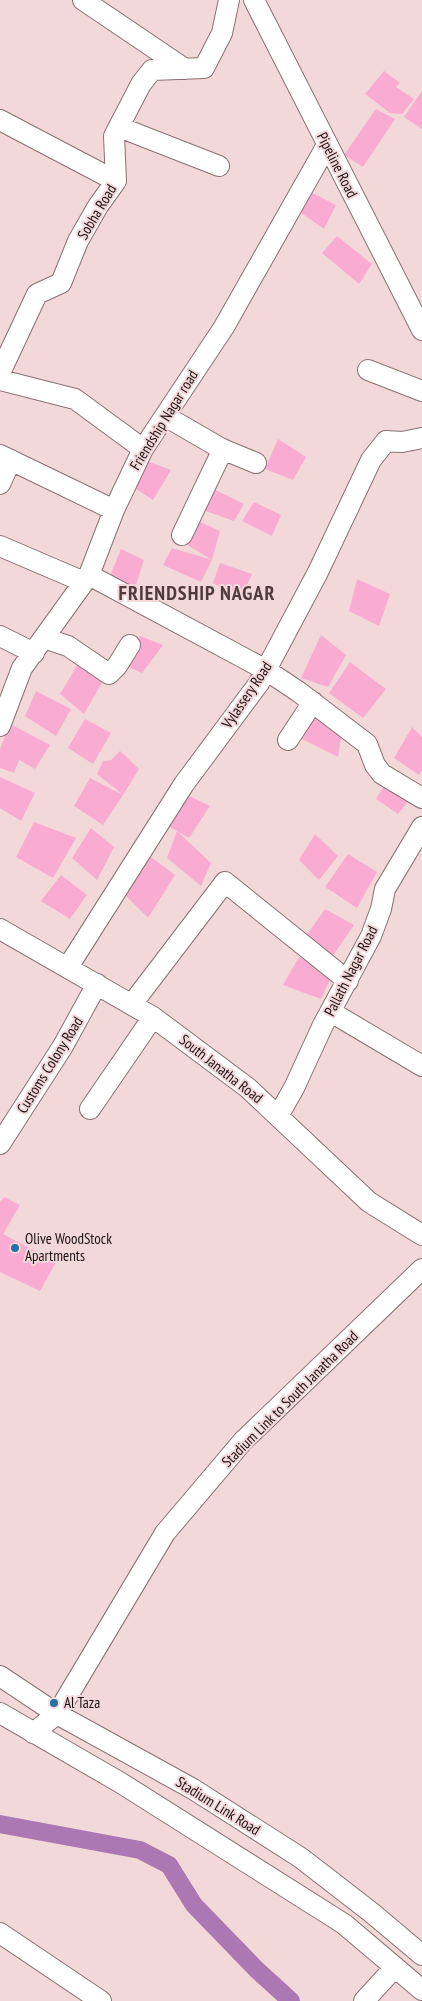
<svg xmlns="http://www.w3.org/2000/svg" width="422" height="2001" font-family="'PT Sans Narrow',sans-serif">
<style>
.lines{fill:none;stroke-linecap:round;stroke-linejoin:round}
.canal{stroke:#ac78b4;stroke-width:18}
.building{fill:#faabd2}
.minor-casing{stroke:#897172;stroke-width:22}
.minor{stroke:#fff;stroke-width:20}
.poi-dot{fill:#2572a5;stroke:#f3d8d9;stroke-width:2}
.labels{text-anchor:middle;stroke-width:4;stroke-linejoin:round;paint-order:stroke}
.street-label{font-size:15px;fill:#1a1112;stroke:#f3d8d9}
.poi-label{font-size:15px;fill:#1a1112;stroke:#f3d8d9;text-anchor:start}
.district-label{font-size:20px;font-weight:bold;letter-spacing:1px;fill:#503b3c;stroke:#f3d8d9}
</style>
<rect width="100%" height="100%" fill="#f3d8d9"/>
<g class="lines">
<path class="canal" d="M0,1824L140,1850L169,1865L194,1905L257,1970L291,2001"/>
</g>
<path class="building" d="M384,71L400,83L396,87L414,99L402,114L390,113L365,94Z
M422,91V129L404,117Z
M376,109L395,119L363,167L344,155Z
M308,191L336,205L324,229L297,210Z
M337,236L372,264L359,284L322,253Z
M278,439L306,457L293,480L265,469Z
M147,461L171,470L153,500L133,487Z
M207,486L244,504L234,521L200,509Z
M254,502L281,515L272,536L242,521Z
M194,519L220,531L212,560L181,541Z
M172,548L212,560L201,582L163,565Z
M121,549L144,560L134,591L108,581Z
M220,563L252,574L242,596L213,583Z
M357,579L390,594L379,626L349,611Z
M321,635L346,655L328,687L301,678Z
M140,636L163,645L142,673L122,664Z
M79,662L104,679L84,714L60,694Z
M350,662L386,689L363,718L329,693Z
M36,691L71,709L56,736L25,716Z
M314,712L342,733L338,757L298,737Z
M85,719L111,733L93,764L68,748Z
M10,724L50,745L35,769L19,760L14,773L0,768V749Z
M412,727L422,737V770L419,775L394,758Z
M120,751L139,769L123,795L103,825L74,806L90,778L123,795L97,774L103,761L111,760Z
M0,777L35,793L21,821L0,808Z
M386,783L411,798L398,814L376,799Z
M183,793L210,806L189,838L165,824Z
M34,822L76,838L53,878L16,857Z
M91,828L114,847L97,880L72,858Z
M177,831L211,863L201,886L167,858Z
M315,834L338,856L319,880L299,860Z
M147,854L175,875L148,918L123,893Z
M348,854L377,872L357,908L325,887Z
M61,875L87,895L70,919L41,901Z
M325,909L354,925L332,957L304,939Z
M299,957L333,973L321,999L283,985Z
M4,1197L20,1205L3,1234L56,1262L40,1291L0,1272V1202Z"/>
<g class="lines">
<g class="minor-casing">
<path id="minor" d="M83,0L185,69
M254,0L422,330
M0,120L116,181
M119,127L219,166
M368,370L422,391
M0,373L37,294L61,283L78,241L98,206L116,181L114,136L141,84L152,70L204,68L222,33L229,0
M0,380L75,399L143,449
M165,416L222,449L256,463
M0,455L114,510
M0,484L11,460
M182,535L223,449
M0,546L84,582
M89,575L266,670L299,692L367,744L375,765L382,774L422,798
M0,636L34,653
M44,638L68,646L109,674L117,666L130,645
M0,726L22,668L89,575L114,510L143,449L224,327L327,145
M288,740L313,702
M0,929L153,1017L248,1088L369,1202L422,1235
M68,967L184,784L259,683L318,572L371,460L386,441L402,442L422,438
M132,1004L225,882L348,981
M331,1012L422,1066
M90,1109L153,1017
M278,1116L294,1088L323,1025L371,936L381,909L385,889L422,827
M0,1144L63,1046L97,984
M0,1676L57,1714L193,1789L301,1858L372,1913L422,1955
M0,1713L121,1783L344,1924L422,1990
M33,1733L57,1714L165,1533L243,1441L422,1269
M0,1933L101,2001
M364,2001L395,1967"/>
</g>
<use href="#minor" class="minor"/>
</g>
<g class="poi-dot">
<circle cx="15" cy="1248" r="5"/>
<circle cx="54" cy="1703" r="5"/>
</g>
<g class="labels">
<g class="street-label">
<text transform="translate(337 165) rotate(63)" y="5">Pipeline Road</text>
<text transform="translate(97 212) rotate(-59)" y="5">Sobha Road</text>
<text transform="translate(164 420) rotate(-58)" y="5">Friendship Nagar road</text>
<text transform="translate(247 695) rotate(-56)" y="5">Vylassery Road</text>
<text transform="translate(351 971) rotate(-63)" y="5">Pallath Nagar Road</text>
<text transform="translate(50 1065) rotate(-58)" y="5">Customs Colony Road</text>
<text transform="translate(221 1069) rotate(38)" y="5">South Janatha Road</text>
<text transform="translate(290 1399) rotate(-45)" y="5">Stadium Link to South Janatha Road</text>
<text transform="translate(218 1806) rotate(32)" y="5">Stadium Link Road</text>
</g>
<g class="poi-label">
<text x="25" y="1244">Olive WoodStock<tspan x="25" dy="17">Apartments</tspan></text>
<text x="64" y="1708">Al Taza</text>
</g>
<g class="district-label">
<text x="197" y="600">FRIENDSHIP NAGAR</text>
</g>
</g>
</svg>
